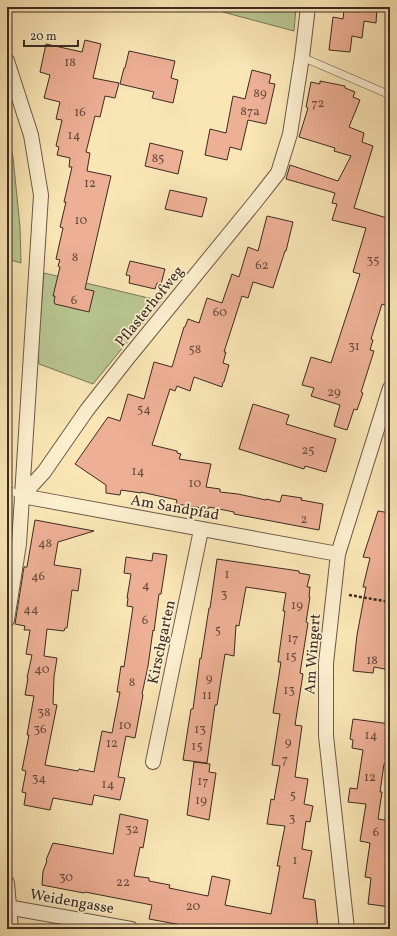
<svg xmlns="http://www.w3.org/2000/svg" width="397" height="936" font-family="Vollkorn,serif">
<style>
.green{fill:#b9c691;stroke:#7a785a}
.building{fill:#eeb095;stroke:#3c2a24}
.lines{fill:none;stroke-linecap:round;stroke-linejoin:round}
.lane-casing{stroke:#6c5948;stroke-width:8}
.street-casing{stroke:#6c5948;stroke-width:16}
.path{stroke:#3c2a24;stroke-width:2.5;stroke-dasharray:3 2;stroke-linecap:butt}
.lane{stroke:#fcefcf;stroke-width:7}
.street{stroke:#fcefcf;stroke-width:14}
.labels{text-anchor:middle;stroke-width:3.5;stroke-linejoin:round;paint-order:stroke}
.number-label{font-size:13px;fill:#684c40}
.street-label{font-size:15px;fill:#3c2a24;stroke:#fcefcf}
</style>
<rect width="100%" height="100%" fill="#fae6b5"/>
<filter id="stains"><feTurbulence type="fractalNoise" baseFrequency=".005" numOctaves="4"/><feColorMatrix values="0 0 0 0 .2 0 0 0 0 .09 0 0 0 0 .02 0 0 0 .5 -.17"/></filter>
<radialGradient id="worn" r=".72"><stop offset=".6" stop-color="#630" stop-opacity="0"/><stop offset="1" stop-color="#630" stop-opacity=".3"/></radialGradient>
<path class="green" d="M204,7H296L294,31Z
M7,136L13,157L20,227L21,263L7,259Z
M44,273L161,301L93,384L39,364L38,350Z"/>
<path class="building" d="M360,7H377L376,23L364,21L362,38L352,36L350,52L329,50L333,17L343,19L344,10L359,12Z
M85,40L101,44L93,78L119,83L115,98L105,96L100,117L95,116L86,152L90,153L87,171L111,176L85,289L94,291L89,312L55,304V303L54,302L55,296H53L60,267L58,266L60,260L56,259L63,228L60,227L66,202H64L72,167H69L70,158L57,155L59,147L56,146L62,120L56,119L60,102L44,98L50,75L40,72L46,44L82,52Z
M129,51L175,61L171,78L178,80L173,103L152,98L154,92L120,84L124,68H125Z
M252,70L271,75L269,83L275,84L266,124L248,120L241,150L230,147L227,160L205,155L210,129L226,133L233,96L245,99Z
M320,81L345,86V88L355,92L353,97L360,100L349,127L364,133L362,142L373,146L354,208L390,219V294L387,306L382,304L371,339L373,340L370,350L374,351L361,392L363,393L357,410L354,409L347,430L334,426L340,405L311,396L314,388L302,385L311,357L331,363L360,274L353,272L366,228L332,220L337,204L332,203L335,193L286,179L290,165L338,181L351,156L334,151L335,148L299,137L308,108L306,107L311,82L320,84Z
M150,143L183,151L178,174L145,166Z
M170,190L207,198L202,217L165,209Z
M267,216L293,222L286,251H285L273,288L253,282L248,298L242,296L224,352H226L223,363L229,365L224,382H223L222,387L194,377L190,391L177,386L175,391L170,389L152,445L177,451V453L181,454L179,459L211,464L206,487L220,489V492L238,494L266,500V499L280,502L282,495L302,498L301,500L323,504L319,530L234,514V512L209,507L208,509L176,504L177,500L141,492V493L121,490L120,495L106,493V485L75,464L108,417L120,421L128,394L144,399L154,362L172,367L184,327H185L188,319L199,323L207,298L222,303L232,274L239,277L248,247L258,251Z
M130,261L165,269L161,284L157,283L155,289L129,283L130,276L126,275Z
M253,404L289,415L286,424L336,439L326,472L305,466L304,469L239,449Z
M378,511L390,513V628L386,652L390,653V670L374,667L373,673L353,671L357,635L366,587H363L370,558L363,557Z
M35,520L94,531L58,542L54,565L81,569L78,591L72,590L67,628H65L64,631L47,629L44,656L57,658L54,677L53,704L57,705L45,765L78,771L79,769L94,772L102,731L112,733L120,692H117L121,666L124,667L133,607L127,606L128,598H127L131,574L124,573L126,557L152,561L153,553L167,555L161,594H159L154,631L153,630L148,666L142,694L143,695L135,738L126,736L121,761L118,777L125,778L120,800L94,795L92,805L53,798L50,810L24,805L26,793L22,792L26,771L22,770L29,735H27L34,696L25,695L28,678H27L32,655L26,654L30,630H24L25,626L15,624L24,567H27Z
M217,559L299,571V573L310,575L307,587H310L309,597H310L306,622L308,623L300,673L303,674L295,725L302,726L295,777L308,779L304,804L313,806L310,822L306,821L302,849L312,851L303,898L315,900L318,929H203L149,919L152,905L85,892L84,893L42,885L43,871L47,861L46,860L53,843L113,854L120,814L148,820L143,848L140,847L134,876L149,878V881L170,885L169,888L208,896L212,876L230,880L225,905L271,914L280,866H277L285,826L267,824L271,799L274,800L280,766L272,765L280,714L273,713L281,662H278L285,611H283L286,593L246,587L239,626L236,625L234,656L225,654L217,705H215L207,763L183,760L191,709H193L200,658L201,659L209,608H210Z
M353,719L390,724V765L384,764L380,792H382L378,819L390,821V907L368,904L371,878L365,877L370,843L360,841L366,804L348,802L350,788L357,789L363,750L352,748L353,740L350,739Z
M194,762L210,764L209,772L216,773L209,820L187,815Z"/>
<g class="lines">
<g class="lane-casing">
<path id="lane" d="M302,57L390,95
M7,489L22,496"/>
</g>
<g class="street-casing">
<path id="street" d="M7,61L31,135L41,195L19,544L7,620
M22,496L44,472L87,410L127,359L256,201L278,173L290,134L302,57L308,7
M22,496L338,554
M153,762L201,530
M7,883L11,929
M7,907L131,929
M347,929L326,736V663L338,554L390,388"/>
</g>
<path class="path" d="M349,595L390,602"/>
<use href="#lane" class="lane"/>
<use href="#street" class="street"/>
</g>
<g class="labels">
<g class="number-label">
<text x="70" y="66">18</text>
<text x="260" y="97">89</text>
<text x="318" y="107">72</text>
<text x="250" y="115">87a</text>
<text x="80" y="116">16</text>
<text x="74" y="139">14</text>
<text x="158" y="162">85</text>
<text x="90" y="187">12</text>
<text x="81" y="224">10</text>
<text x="75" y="261">8</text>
<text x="373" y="264">35</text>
<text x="262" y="269">62</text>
<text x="74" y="304">6</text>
<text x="220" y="316">60</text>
<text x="354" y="350">31</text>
<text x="195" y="353">58</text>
<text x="334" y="396">29</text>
<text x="144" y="413">54</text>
<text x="308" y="454">25</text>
<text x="138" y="475">14</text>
<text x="195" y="487">10</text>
<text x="304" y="523">2</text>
<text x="45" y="547">48</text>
<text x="227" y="578">1</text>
<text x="38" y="580">46</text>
<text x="146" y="589">4</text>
<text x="224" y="598">3</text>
<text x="297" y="609">19</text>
<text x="31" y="613">44</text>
<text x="145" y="624">6</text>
<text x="218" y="634">5</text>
<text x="293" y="642">17</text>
<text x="291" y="660">15</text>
<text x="372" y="664">18</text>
<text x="42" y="673">40</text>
<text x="209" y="682">9</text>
<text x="132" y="686">8</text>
<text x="289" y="694">13</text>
<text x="207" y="699">11</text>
<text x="44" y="716">38</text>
<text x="125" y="729">10</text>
<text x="40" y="733">36</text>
<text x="200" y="733">13</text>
<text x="371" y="739">14</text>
<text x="288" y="746">9</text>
<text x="112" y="747">12</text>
<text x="197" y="750">15</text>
<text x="285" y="763">7</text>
<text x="370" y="781">12</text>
<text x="39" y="782">34</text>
<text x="203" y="785">17</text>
<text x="108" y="788">14</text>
<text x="293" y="799">5</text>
<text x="201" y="804">19</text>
<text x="292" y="822">3</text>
<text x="132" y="833">32</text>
<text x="376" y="836">6</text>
<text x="295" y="864">1</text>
<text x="66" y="881">30</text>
<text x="123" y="886">22</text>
<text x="193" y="910">20</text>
</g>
<g class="street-label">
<text transform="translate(149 306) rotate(-51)" y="5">Pflasterhofweg</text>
<text transform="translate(175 507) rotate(10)" y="5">Am Sandpfad</text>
<text transform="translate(161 642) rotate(-78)" y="5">Kirschgarten</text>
<text transform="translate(312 654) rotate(-86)" y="5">Am Wingert</text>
<text transform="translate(72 901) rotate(10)" y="5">Weidengasse</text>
</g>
</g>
<rect width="397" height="936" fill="none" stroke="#fae6b5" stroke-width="24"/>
<rect x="8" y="8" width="381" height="920" fill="none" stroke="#3c2a24" stroke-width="2"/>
<rect x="12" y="12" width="373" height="912" fill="none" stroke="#3c2a24"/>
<path d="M24 40v6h54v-6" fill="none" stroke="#3c2a24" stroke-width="2"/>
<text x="30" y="40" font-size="12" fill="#3c2a24" stroke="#fcefcf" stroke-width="3" paint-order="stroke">20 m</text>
<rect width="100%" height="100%" filter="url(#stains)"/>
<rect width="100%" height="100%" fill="url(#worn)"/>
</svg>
